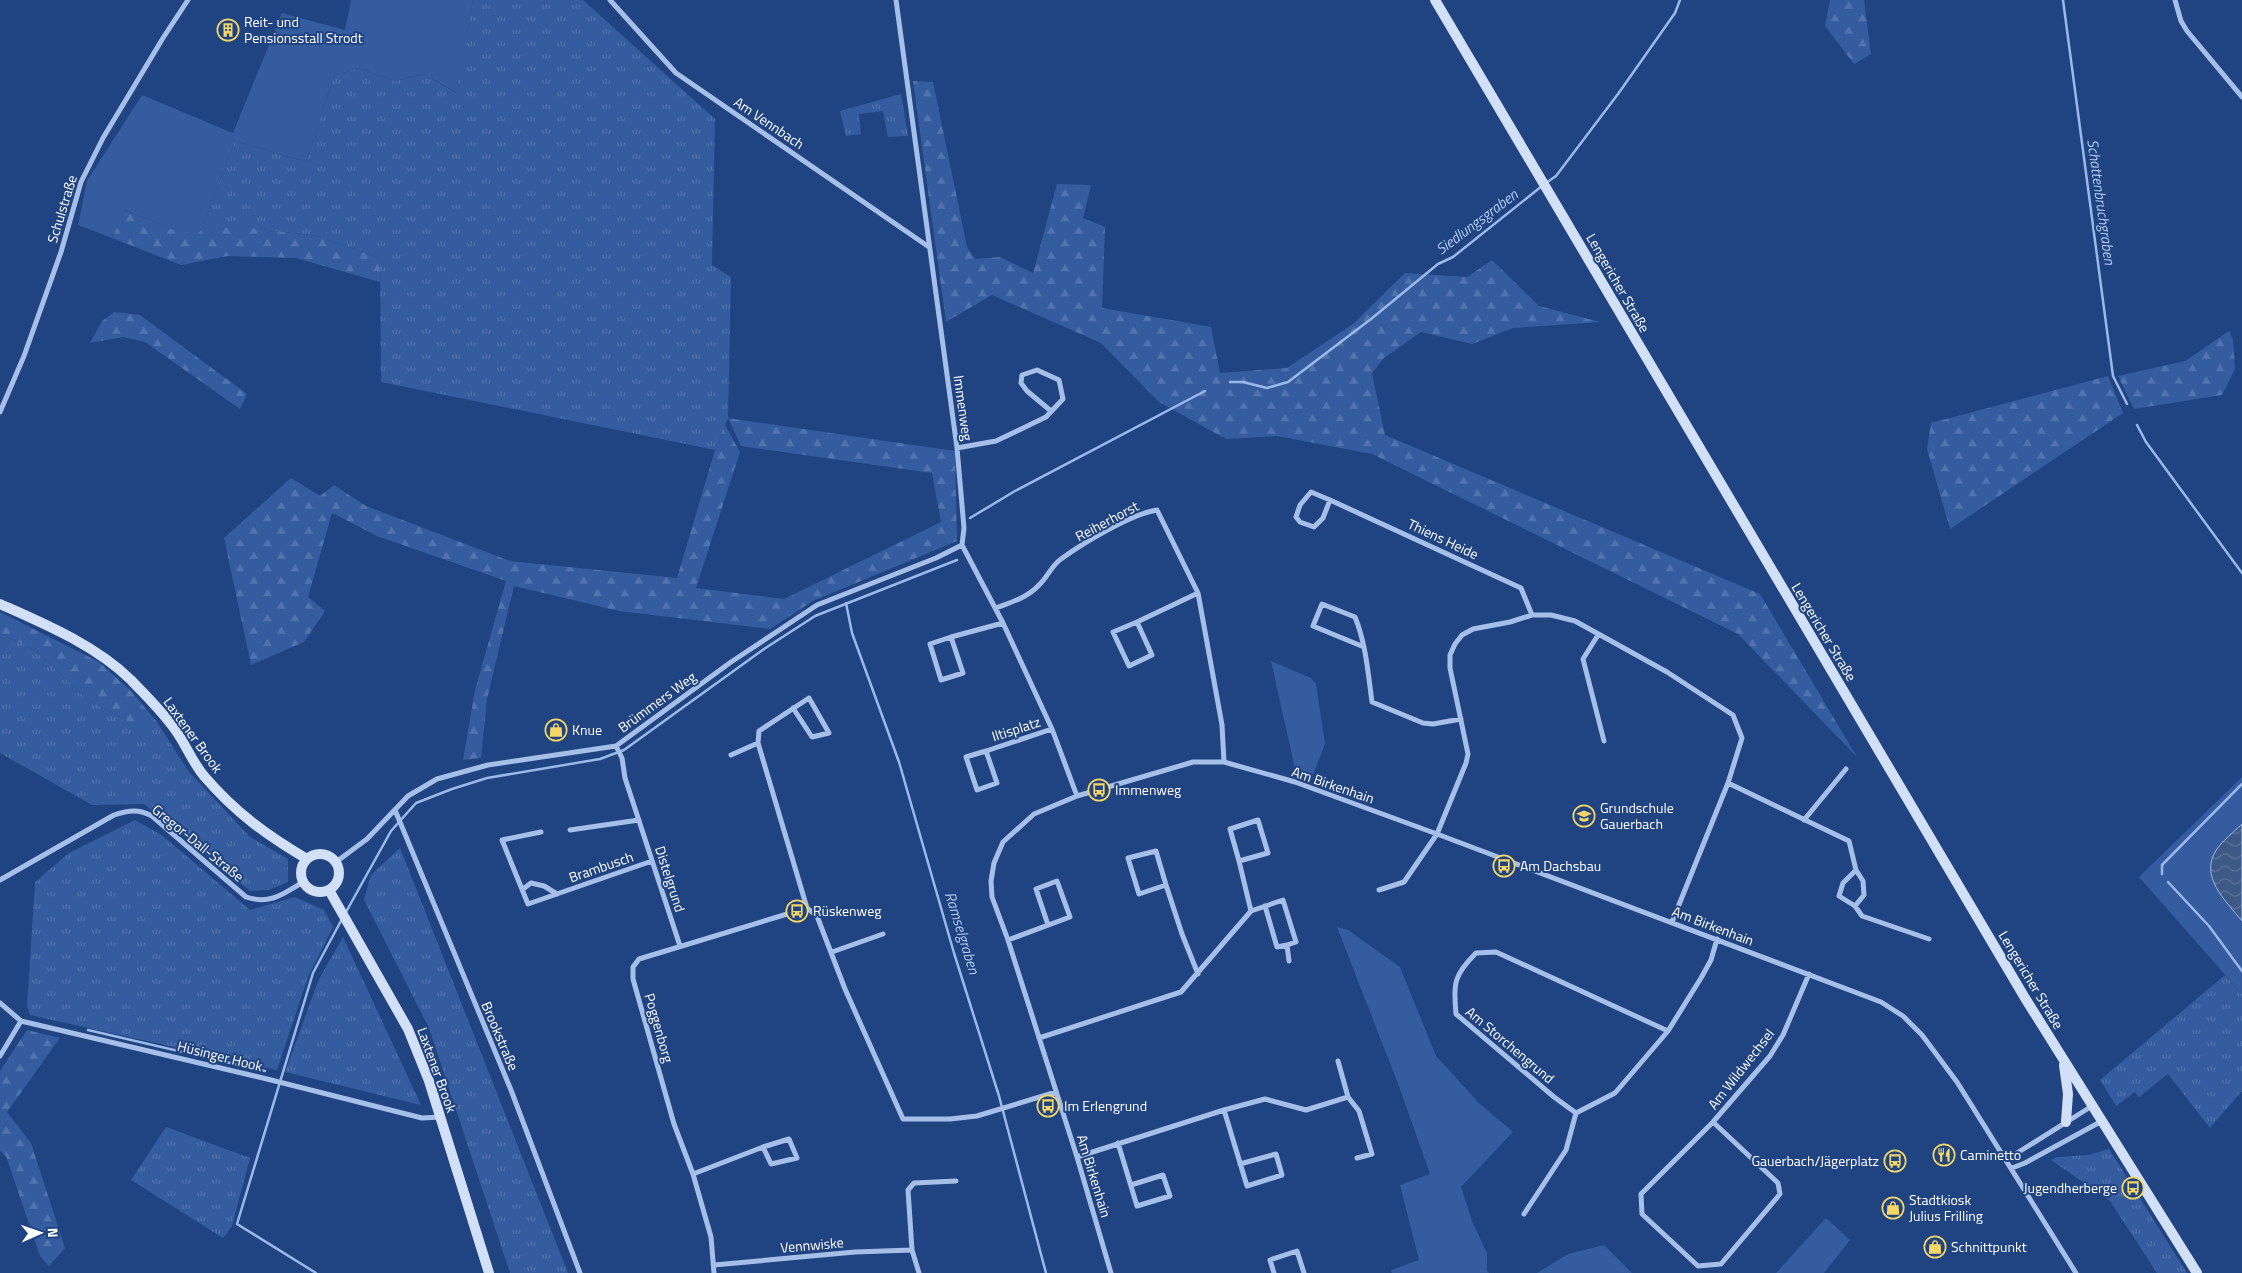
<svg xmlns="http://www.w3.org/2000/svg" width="2242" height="1273" font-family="'Titillium Web',sans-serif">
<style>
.grass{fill:url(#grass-tufts)}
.forest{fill:url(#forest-firs)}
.park{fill:#345c9f}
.water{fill:url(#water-waves);stroke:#9ab9e9}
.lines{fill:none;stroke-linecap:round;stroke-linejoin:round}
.stream{stroke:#9ab9e9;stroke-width:2.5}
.street{stroke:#a6bfe8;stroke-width:5}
.secondary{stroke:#d1dff7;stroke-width:10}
.labels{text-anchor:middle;stroke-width:4;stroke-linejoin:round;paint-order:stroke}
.poi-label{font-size:14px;fill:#fff;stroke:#204481;text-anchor:start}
.street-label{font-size:14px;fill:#fff;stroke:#204481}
.water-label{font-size:15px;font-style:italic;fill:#b2caf0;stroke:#204481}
</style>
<defs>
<pattern id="grass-tufts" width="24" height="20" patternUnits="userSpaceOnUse" patternTransform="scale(1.25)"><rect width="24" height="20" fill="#345c9f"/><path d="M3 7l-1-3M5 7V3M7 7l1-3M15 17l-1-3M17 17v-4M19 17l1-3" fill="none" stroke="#5274ad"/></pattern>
<pattern id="forest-firs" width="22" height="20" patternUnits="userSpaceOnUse" patternTransform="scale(1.25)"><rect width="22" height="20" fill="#345c9f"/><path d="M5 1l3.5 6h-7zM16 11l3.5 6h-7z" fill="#5274ad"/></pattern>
<pattern id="water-waves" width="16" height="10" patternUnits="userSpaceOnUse" patternTransform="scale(1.25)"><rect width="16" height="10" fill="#3f5986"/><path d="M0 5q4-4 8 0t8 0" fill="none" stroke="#5c7298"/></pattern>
</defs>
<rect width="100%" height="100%" fill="#204481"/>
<path class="grass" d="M473,0H583L715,119L712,265L731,277L728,418L715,450L381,382L380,258L317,236L252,228H202L235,141L306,162L334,76L358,68L395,81L424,74L456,93Z
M901,94L908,136L888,137L883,111L859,114L861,134L846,136L840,111Z
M0,633L38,652L87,699L129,722H157L189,772L250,837L288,859V882L269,890L250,891L144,804L92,805L0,753Z
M135,820L163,836L250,910L295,897L324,910L333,927L308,977L277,1070L30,1015L27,1006L35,882L69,853Z
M400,848L568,1273H510L429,1028L364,900L371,875Z
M343,937L421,1105L285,1072L319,979Z
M2225,975L2242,994V1091L2210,1128L2168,1074L2139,1097L2135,1092L2116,1106L2100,1080Z
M166,1127L250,1158L232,1226L223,1238L131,1180Z
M2109,1149L2187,1273H2157L2110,1201L2051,1160L2057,1157L2088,1155Z"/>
<path class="forest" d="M1830,0H1864L1871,54L1854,64L1825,26Z
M913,81L933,82L967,247L975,259L1000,257L1033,273L1057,184L1091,185L1083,218L1105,227L1102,308L1211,327L1220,373L1287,368L1353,324L1405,273L1467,277L1492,260L1539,306L1600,322L1513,328L1472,344L1421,332L1384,358L1372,373L1385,435L1760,594L1857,757L1738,634L1372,454L1277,436L1226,439L1159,402L1101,343L992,295L946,322Z
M124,210L195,238L202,228H252L317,236L380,258V282L296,258L228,256L181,265L112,238Z
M114,312L140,315L247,394L240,409L145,342L123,337L90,343L102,321Z
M2229,331L2233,340L2235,369L2222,395L2134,409L2118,376L2185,361Z
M2108,376L2123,413L1950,529L1927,449L1931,423Z
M728,418L955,451L957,541L813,601L770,629L619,611L514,586L487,699L481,758L463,760L475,690L506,581L377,536L332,513L308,597L325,611L304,642L251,665L224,538L291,478L320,496L334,485L366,506L510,561L677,578L715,450L725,425L740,452L696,588L784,599L941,522L932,473L741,446Z
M0,612L99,662L130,690L157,722H129L87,699L38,652L0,633Z
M27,1030L60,1038L7,1112L31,1143L65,1248L49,1266L40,1256L6,1156L0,1151V1071Z"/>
<path class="park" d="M351,0H473L457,93L424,74L395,81L358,68L334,76L306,162L235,141L202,228L195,239L125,210L112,238L78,225L87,181L142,95L233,133L282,13L345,30Z
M1271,661L1311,678L1316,684L1325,744L1313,775L1295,769Z
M2242,777V994L2139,877Z
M1337,927L1348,930L1400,967L1436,1056L1479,1103L1513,1132L1461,1187L1472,1221L1487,1253V1271L1489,1273H1392L1391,1270L1419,1260L1400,1185L1430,1174L1400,1089Z
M1826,1218L1850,1240L1824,1273H1776Z
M1604,1245L1632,1273H1537L1568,1254Z"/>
<path class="water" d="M2242,824V921C2226,901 2198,876 2217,849C2223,840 2234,832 2242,824Z"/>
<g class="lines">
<path class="stream" d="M2063,0L2113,376L2127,404
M1546,183L1556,176L1618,94L1675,13L1680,0
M1230,382H1243L1267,388L1288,382L1371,319L1438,264L1453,257L1542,186
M2137,425L2146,442L2242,573
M970,518L1015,491L1205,391
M846,603L852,633L899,762L954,953L999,1096L1046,1273
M2162,874V865L2242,784
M2168,882L2209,926L2242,971
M346,912L391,831L416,803L452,789L487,778L600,759L624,750L764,649L815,616L957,560
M88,1030L265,1071
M316,1273L237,1224L313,973L342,919"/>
<path class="street" d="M610,0L676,73L929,247
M896,0L957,448L964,528L962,545L1003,623L1052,729L1077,796
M2175,0L2181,21L2187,31L2242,97
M0,412L24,356L61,252L81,182L103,138L163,38L188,0
M957,448L996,441L1046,417L1063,399L1059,380L1037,370L1022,375L1021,383L1027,391L1051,411
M1330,500L1323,518L1314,527L1300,522L1296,517L1300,505L1311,492L1330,500L1521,588L1532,615
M996,608C1011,602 1027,598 1039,585C1047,578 1052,565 1061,559C1083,543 1131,514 1157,510L1198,593L1222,725L1224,762
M1137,622L1113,632L1129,666L1152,655L1137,622L1198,593
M1598,635L1583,659L1604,741
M951,637L930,644L941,680L963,673L951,637L1003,623
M1364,647L1313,626L1322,604L1355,617C1366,644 1368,673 1372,702L1423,723L1433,724L1461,719
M793,708L812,737L829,733L809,698L759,731L758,743L807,908L817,916L845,989L903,1119H950L977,1116L1056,1092
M616,746L622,758L625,778L680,946
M986,751L966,757L977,790L997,783L986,751L1052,729
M731,755L758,743
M1728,783L1849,841L1856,870L1843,883L1839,896L1855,906L1862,916L1929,939
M395,810L511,1090L580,1273
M1804,820L1846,769
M570,830L639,820
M541,832L502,840L528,904L652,861
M336,862L367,839L408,796L437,779L488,765L616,746L731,662L817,605L936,558L962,545
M0,880L114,815C129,810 139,809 152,816L246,897C270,905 283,894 303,882
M1166,885L1156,851L1128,858L1139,894L1166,885L1182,934L1198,974
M523,889L531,883L544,886L557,894
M1379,890L1404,882L1437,834L1466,763L1468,754L1450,668V655L1455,644L1462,635L1473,629L1510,622L1532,615H1551L1575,621L1667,672L1733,715L1742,738L1728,783L1672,922
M1265,906L1277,947L1287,945
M1855,906L1864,895L1863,881L1856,870
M1251,911L1283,900L1296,942L1287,945L1289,961
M1008,940L1070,917L1057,881L1036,889L1048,925
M832,952L883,934
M0,1003L21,1021L267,1079L422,1118L441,1117
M1039,1038L1181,992L1251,911L1239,861L1268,853L1258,820L1230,829L1239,861
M0,1056L21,1021
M1338,1061L1348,1097L1359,1111L1372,1154L1357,1158
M1224,1110L1247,1186L1282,1175L1276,1154L1240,1164
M1576,1113L1554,1097L1456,1014C1453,983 1454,975 1476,953L1496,952L1668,1031
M1576,1113L1615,1093L1668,1031L1701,978L1711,960L1717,939
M1713,1122L1778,1183L1780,1194L1721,1264L1698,1266L1642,1214L1641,1194L1713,1122L1770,1056L1783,1035L1809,974
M1118,1143L1137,1206L1170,1196L1163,1175L1131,1185
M1077,1157L1224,1110L1265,1099L1306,1110L1348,1097
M2006,1160L2092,1106
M2012,1168L2025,1163L2102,1121
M693,1174L763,1147L771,1164L797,1158L789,1139L763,1147
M1524,1214L1566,1150L1576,1113
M912,1250L908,1190L914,1183L956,1181
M714,1265L855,1252L912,1250L919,1273
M714,1273L711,1237L693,1174L674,1124L633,979V967L639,959L807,908
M1111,1273L1077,1157L1008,940L992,897L991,881L994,863L1003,842L1034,814L1077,796L1193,762H1224L1295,782L1437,834L1881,1002L1903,1016L1922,1035L1957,1082L2076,1273
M1274,1273L1270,1260L1297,1251L1304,1273"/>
<path class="secondary" d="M1435,0L2025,998L2197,1273
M0,604C45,624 95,645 131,680C146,696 163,712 176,731C186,745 193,763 204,776C235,812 266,835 307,859
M301 873a19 19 0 1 1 38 0a19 19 0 1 1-38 0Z
M329,890L408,1029L429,1081L489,1273
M2064,1065L2068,1094L2066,1122"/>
</g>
<defs>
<g id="building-ring" transform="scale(1.125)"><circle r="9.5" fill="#204481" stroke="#f5d667" stroke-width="1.5"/><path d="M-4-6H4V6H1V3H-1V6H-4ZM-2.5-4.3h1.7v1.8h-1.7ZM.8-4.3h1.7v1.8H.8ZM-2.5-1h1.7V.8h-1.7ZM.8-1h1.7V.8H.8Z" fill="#f5d667"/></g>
<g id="shop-ring" transform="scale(1.125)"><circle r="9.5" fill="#204481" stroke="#f5d667" stroke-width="1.5"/><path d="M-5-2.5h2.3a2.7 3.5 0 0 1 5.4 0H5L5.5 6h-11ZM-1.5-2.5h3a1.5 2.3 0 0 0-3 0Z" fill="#f5d667"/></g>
<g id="bus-ring" transform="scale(1.125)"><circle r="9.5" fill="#204481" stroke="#f5d667" stroke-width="1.5"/><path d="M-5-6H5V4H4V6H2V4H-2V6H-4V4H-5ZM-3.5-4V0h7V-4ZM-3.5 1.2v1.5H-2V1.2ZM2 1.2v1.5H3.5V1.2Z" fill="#f5d667"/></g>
<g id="school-ring" transform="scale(1.125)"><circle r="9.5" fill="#204481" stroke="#f5d667" stroke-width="1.5"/><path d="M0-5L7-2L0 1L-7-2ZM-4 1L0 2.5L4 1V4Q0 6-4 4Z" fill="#f5d667"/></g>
<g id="restaurant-ring" transform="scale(1.125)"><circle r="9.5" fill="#204481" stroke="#f5d667" stroke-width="1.5"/><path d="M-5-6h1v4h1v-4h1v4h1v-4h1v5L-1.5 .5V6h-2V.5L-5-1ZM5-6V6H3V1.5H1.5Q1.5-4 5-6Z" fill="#f5d667"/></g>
</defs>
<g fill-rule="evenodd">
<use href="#building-ring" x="228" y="30"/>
<use href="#shop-ring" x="556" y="730"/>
<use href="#bus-ring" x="1099" y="790"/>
<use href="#school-ring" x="1584" y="816"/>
<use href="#bus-ring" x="1504" y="866"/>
<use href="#bus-ring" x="797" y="911"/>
<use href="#bus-ring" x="1048" y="1106"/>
<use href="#restaurant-ring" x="1944" y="1155"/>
<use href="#bus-ring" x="1895" y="1161"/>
<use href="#bus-ring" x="2133" y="1188"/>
<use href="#shop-ring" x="1893" y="1208"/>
<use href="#shop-ring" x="1935" y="1247"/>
</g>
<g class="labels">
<g class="poi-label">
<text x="244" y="27">Reit- und<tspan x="244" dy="16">Pensionsstall Strodt</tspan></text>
<text x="572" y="735">Knue</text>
<text x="1115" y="795">Immenweg</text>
<text x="1600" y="813">Grundschule<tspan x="1600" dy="16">Gauerbach</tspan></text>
<text x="1520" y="871">Am Dachsbau</text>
<text x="813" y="916">Rüskenweg</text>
<text x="1064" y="1111">Im Erlengrund</text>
<text x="1960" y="1160">Caminetto</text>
<text x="1879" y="1166" text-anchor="end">Gauerbach/Jägerplatz</text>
<text x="2117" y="1193" text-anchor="end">Jugendherberge</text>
<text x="1909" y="1205">Stadtkiosk<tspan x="1909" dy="16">Julius Frilling</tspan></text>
<text x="1951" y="1252">Schnittpunkt</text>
</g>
<g class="street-label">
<text transform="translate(769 123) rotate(34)" y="5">Am Vennbach</text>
<text transform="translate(62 209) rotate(-73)" y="5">Schulstraße</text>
<text transform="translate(1618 283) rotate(60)" y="5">Lengericher Straße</text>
<text transform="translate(963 408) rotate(82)" y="5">Immenweg</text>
<text transform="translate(1107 521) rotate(-28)" y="5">Reiherhorst</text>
<text transform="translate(1443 539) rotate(25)" y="5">Thiens Heide</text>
<text transform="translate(1824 632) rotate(59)" y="5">Lengericher Straße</text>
<text transform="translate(657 702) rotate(-36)" y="5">Brümmers Weg</text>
<text transform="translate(1016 729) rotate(-18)" y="5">Iltisplatz</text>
<text transform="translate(193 735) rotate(54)" y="5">Laxtener Brook</text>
<text transform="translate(1333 785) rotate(19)" y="5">Am Birkenhain</text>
<text transform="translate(198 843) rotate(39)" y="5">Gregor-Dall-Straße</text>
<text transform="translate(601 867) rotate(-19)" y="5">Brambusch</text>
<text transform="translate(670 879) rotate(72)" y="5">Distelgrund</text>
<text transform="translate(1713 926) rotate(21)" y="5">Am Birkenhain</text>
<text transform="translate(2031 980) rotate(59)" y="5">Lengericher Straße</text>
<text transform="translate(659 1028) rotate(74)" y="5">Poggenborg</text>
<text transform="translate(500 1036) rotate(67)" y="5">Brookstraße</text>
<text transform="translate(1510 1045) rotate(40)" y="5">Am Storchengrund</text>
<text transform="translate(220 1056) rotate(14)" y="5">Hüsinger Hook</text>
<text transform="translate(1741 1069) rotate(-52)" y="5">Am Wildwechsel</text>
<text transform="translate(437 1070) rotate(70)" y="5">Laxtener Brook</text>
<text transform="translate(1094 1176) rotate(73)" y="5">Am Birkenhain</text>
<text transform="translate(812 1245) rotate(-5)" y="5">Vennwiske</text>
</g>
<g class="water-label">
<text transform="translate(2101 202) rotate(82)" y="5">Schattenbruchgraben</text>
<text transform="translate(1477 222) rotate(-37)" y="5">Siedlungsgraben</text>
<text transform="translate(962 933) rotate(73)" y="5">Ramselgraben</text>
</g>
</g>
<g transform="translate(40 1233) rotate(88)" stroke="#204481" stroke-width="4" paint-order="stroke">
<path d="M0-4L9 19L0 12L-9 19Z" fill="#ffffff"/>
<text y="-8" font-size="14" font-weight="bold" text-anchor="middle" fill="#ffffff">N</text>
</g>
</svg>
